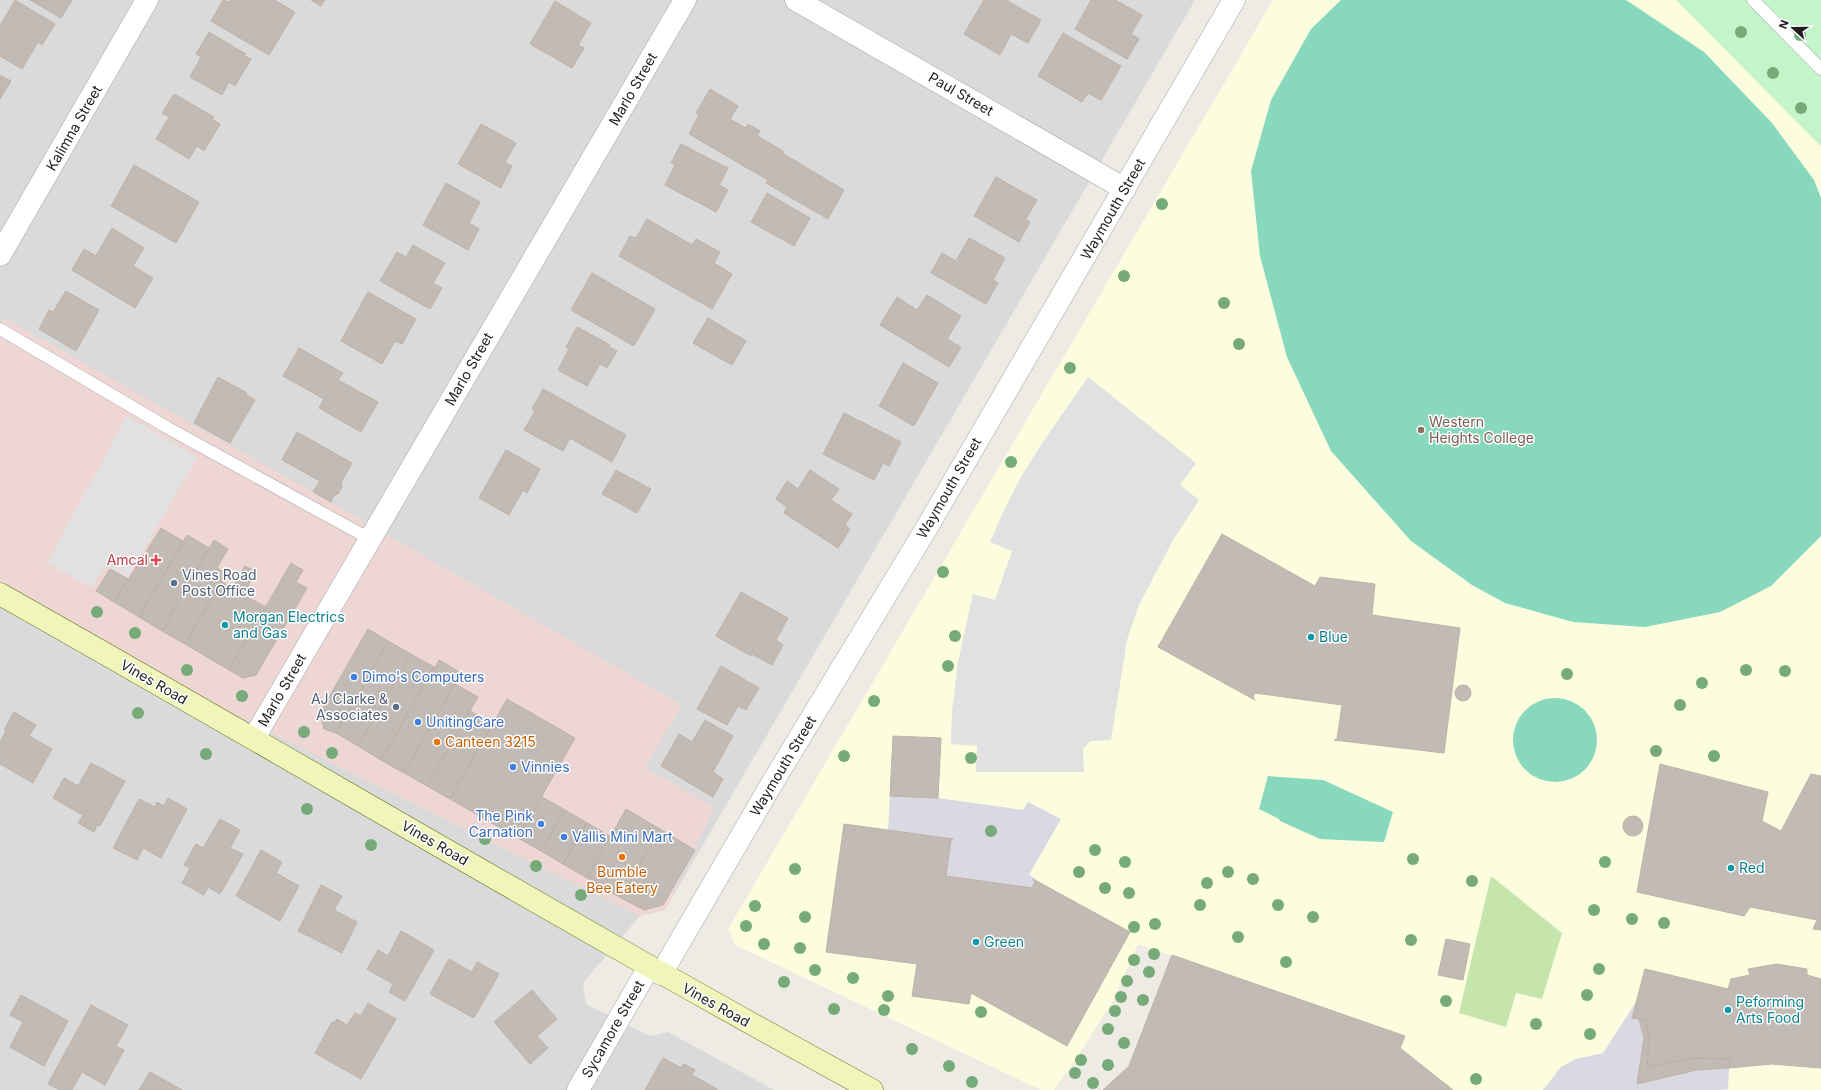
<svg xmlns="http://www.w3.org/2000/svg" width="1821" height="1090" font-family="Inter,sans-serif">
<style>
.residential{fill:#dbdada}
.commercial{fill:#eed6d4}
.education{fill:#fbfdde}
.grass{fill:#c6e5ad}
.park{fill:#c3f5c9}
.pitch{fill:#87d8bc}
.parking{fill:#e1e1e1}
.plaza{fill:#d9d8e3}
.building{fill:#c2bab4;stroke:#beb2a7}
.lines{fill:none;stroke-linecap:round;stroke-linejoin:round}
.service-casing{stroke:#a4a4a4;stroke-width:13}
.minor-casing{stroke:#a4a4a4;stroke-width:23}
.secondary-casing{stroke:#5e6c0c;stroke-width:23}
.service{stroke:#fff;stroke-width:12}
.minor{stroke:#fff;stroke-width:22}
.secondary{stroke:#eff5bb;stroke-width:22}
.tree{fill:#76aa78}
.education-dot{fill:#8d6e63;stroke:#fff;stroke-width:1.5}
.health-dot{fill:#e0444e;stroke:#fff;stroke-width:1.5}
.service-dot{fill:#5c6f8a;stroke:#fff;stroke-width:1.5}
.culture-dot{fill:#0f9aa8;stroke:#fff;stroke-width:1.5}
.shop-dot{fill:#3f7fe0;stroke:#fff;stroke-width:1.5}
.food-dot{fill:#e8710a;stroke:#fff;stroke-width:1.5}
.labels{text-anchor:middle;stroke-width:3;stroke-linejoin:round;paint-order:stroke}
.street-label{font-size:14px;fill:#1d1d1d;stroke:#fff}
.education-label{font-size:14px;fill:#785e54;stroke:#fff;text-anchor:start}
.health-label{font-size:14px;fill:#be3a42;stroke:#fff;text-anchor:end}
.service-label{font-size:14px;fill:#4e5e75;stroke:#fff;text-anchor:start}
.culture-label{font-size:14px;fill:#0d838f;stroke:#fff;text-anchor:start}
.shop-label{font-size:14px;fill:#366cbe;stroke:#fff;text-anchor:start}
.food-label{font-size:14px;fill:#c56008;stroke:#fff;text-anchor:start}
</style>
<rect width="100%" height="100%" fill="#eeebe4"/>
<path class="residential" d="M0,0H1195L665,910L640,916L583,983L586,1004L650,1036L668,1032L774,1090H0Z"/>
<path class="commercial" d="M4,318L346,511L682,705L645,768L715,807L665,910L640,916L55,625L0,594V325Z"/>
<path class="education" d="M1273,0H1676L1821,146V1090H1453L1400,1048L1405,1036L1138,944L1113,1001L1072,1065L1054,1090H1041L735,945L728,929Z"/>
<path class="grass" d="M1491,876L1562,933L1542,999L1516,993L1506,1027L1459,1013Z"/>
<path class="park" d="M1676,0H1821V146L1812,137Z"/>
<path class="pitch" d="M1341,0H1626L1704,52L1772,123L1814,180L1821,198V536L1771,586L1720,612L1645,627L1573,622L1505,603L1472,585L1411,541L1331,451L1287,357L1260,256L1251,171L1271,100L1311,29Z
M1513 740a42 42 0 1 1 84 0a42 42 0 1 1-84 0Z
M1268,776L1323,780L1393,812L1384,842L1320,839L1280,821L1279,819L1259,809Z"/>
<path class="parking" d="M1088,377L1196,463L1180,485L1199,500L1172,542L1139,605L1127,640L1124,659L1111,740L1090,741L1083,749L1084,772H976L977,746L951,744L952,712L958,662L973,594L995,600L1012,551L990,542L1004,510L1022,475L1045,439Z
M127,416L197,457L128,577L106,565L92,587L47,563Z"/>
<path class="plaza" d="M890,796L938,798L1023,810L1028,802L1061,819L1029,875L1036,879L1033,880L1035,882L1032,888L946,876L951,840L953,839L888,830Z
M1636,1002L1632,1018L1639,1019L1644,1038L1638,1084L1697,1070L1729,1068L1728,1089L1718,1090H1543L1561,1067L1576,1059L1603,1053Z"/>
<path class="building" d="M15,0L55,24L42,45L38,42L22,69L0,56V26Z
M30,0H72L61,18Z
M223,0L230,2L231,0H274L295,12L269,55L211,21Z
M311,0H325L321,6Z
M984,0H1006L1041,20L1028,43L1011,34L1000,55L964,34Z
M1091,0H1115L1142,15L1131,34L1139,39L1127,59L1075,29Z
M555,1L591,23L578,45L584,48L572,68L530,44Z
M209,32L246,54L244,56L251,59L235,86L229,82L222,95L190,77L201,57L196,54Z
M1063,33L1121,66L1101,100L1088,93L1082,102L1038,76Z
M0,75L11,81L0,99Z
M710,89L738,106L730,119L746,128L748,124L760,131L757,136L783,151L782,153L844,190L828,219L766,183L768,180L689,134L699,115L696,113Z
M174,94L214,117L212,119L220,124L204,151L197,146L189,159L156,139L169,117L162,113Z
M481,124L516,143L505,162L512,166L501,188L458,164Z
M681,144L728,168L719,185L728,190L716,212L665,185L675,165L671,163Z
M134,165L199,202L176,243L111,206Z
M996,177L1037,200L1026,219L1030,222L1019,242L974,216Z
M446,183L480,202L469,223L479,229L468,250L423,225Z
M767,193L810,218L794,246L751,222Z
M647,219L692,245L696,239L720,252L714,263L732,274L712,309L619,256L630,236L636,238Z
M112,228L144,248L133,266L153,278L135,308L72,270L84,249L96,256Z
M969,238L1005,258L993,280L998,283L986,304L931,273L942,253L956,261Z
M413,245L445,263L433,283L442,288L430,309L380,281L397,252L406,257Z
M592,273L655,309L634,346L571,310Z
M66,291L99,310L76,351L39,329L49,310L53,312Z
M368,292L416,319L402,344L395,341L382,364L341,341Z
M927,295L961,316L947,339L961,347L949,367L880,325L897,297L917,310Z
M708,318L746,341L732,365L693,343Z
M577,327L610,345L609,347L617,351L607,368L600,364L587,386L558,370L569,349L566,347Z
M299,348L343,373L338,380L378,402L361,432L319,408L324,399L283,376Z
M903,363L938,383L914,426L879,406Z
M218,377L247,393L246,394L255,400L230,443L194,423Z
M543,389L626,435L612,462L570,438L563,451L524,430L535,411L532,409Z
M844,413L901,442L889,466L883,463L874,480L823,454Z
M297,432L352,463L341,483L342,487L338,494L334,495L331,502L313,492L320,481L282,460Z
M506,450L540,469L527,493L523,490L509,515L479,498Z
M616,470L651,489L637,513L602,494Z
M810,470L839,489L831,500L852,514L845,525L850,529L838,548L784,513L787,507L776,499L787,481L798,489Z
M161,528L183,541L139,617L114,602Z
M1222,534L1315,586L1320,577L1375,584L1372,615L1460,628L1444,753L1334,740L1337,739L1342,705L1255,693L1253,697L1255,700L1158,647Z
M187,535L209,548L162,631L139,617Z
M214,540L228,549L217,568L226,573L185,644L162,631Z
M291,563L303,570L296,582L307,588L256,675L243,678L229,670Z
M245,566L256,572L243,595L266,607L229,670L185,644L221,581L232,588Z
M110,569L128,579L114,602L96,591Z
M741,592L788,618L776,640L783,645L772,665L752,654L751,656L716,636Z
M368,629L388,641L336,733L324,729L320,713Z
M388,641L411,654L358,746L336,733Z
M411,654L434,667L381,760L358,746Z
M439,660L461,673L404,773L381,760Z
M721,666L759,688L746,710L738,706L727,725L697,709Z
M455,684L478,697L427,786L404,773Z
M1455 693a8 8 0 1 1 16 0a8 8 0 1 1-16 0Z
M507,699L575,738L518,838L450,799Z
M470,711L493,724L450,799L427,786Z
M14,712L36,725L29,736L52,749L33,783L0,764V742L6,731L4,730Z
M705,720L733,736L713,772L723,779L713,797L661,766L679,734L692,742Z
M893,736L941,738L938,798L890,796Z
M91,763L125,781L100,826L97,825L94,832L78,823L83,815L53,798L64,778L78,786Z
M1660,764L1768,792L1762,821L1781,831L1811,774L1821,776V930L1813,929L1817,920L1750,907L1744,916L1637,892Z
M542,797L565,810L541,851L518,838Z
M168,798L187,809L161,858L143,848L137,860L113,848L139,799L155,807L157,802L164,806Z
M626,809L660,829L621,898L587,878Z
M565,810L587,823L563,864L541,851Z
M1623 826a10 10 0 1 1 20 0a10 10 0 1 1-20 0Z
M220,819L240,830L230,848L243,854L220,894L208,887L204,895L182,883L190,868L184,865L196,844L203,848Z
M587,823L610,836L587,878L563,864Z
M844,824L953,839L951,840L946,876L1032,888L1035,882L1033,879L1130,932L1067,1046L971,993L969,1004L912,996L917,964L826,952Z
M660,829L695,850L663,905L644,910L621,898Z
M261,850L282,862L276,873L299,886L280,921L236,896Z
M321,885L342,896L334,910L357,922L342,953L298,931Z
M401,931L434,950L405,1001L389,992L393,984L367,969L378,950L388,956Z
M1446,939L1470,944L1463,980L1438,975Z
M1172,955L1405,1036L1400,1048L1453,1090H1103L1129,1066Z
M449,959L472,972L477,962L499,974L474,1018L430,994Z
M1777,964L1807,969V975L1821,979V1068L1772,1064L1729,1068L1731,1059L1692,1058L1647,1067L1649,1038L1646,1020L1632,1018L1645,969L1728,989L1731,979L1750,975L1748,969Z
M532,990L557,1019L537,1036L548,1048L530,1064L494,1022Z
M21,995L68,1021L44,1066L10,1047L23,1022L10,1015Z
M368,1003L396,1019L361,1079L315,1053L332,1022L334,1023L337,1019L347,1025L355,1013L361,1016Z
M91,1005L128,1025L116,1046L124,1050L105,1085L82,1072L72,1090H60L48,1084Z
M1639,1019L1646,1020L1649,1038L1647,1067L1692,1058L1731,1059L1729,1068L1697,1070L1637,1084L1644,1038Z
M663,1058L681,1068L684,1064L695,1070L692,1075L717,1089V1090H645Z
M150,1072L182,1090H139Z"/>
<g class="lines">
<g class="service-casing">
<path id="service" d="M1753,0L1821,69
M0,329L168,428L370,539"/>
</g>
<g class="minor-casing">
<path id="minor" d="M796,0L1125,189
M0,255L147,0
M254,738L685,0
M661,974L771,785L926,529L1234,0
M578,1090L649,967"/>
</g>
<g class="secondary-casing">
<path id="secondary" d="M0,594C291,758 578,930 872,1090"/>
</g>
<use href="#service" class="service"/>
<use href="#minor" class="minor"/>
<use href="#secondary" class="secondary"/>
</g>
<g class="tree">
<circle cx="1741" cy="32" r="6"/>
<circle cx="1800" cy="35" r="6"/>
<circle cx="1773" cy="73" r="6"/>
<circle cx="1801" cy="108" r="6"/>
<circle cx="1162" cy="204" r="6"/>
<circle cx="1124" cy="276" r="6"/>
<circle cx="1224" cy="303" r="6"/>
<circle cx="1239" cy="344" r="6"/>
<circle cx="1070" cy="368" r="6"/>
<circle cx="1011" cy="462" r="6"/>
<circle cx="943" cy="572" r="6"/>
<circle cx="97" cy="612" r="6"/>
<circle cx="135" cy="633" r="6"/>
<circle cx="955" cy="636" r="6"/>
<circle cx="948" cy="666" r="6"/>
<circle cx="187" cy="670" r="6"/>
<circle cx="1746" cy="670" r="6"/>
<circle cx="1785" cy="671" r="6"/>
<circle cx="1567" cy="674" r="6"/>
<circle cx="1702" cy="683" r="6"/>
<circle cx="242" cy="696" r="6"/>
<circle cx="874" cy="701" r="6"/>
<circle cx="1680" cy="705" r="6"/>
<circle cx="138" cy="713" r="6"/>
<circle cx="304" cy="732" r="6"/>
<circle cx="1656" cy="751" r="6"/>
<circle cx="332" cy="753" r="6"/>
<circle cx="206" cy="754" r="6"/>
<circle cx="844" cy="756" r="6"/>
<circle cx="1714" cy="756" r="6"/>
<circle cx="971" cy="758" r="6"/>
<circle cx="307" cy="809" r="6"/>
<circle cx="991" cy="831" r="6"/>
<circle cx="485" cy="839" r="6"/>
<circle cx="371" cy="845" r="6"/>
<circle cx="1095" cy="850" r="6"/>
<circle cx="1413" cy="859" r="6"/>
<circle cx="1125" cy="862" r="6"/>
<circle cx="1605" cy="862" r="6"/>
<circle cx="536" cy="866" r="6"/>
<circle cx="795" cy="869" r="6"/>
<circle cx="1079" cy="872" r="6"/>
<circle cx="1228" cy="872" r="6"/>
<circle cx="1253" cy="879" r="6"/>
<circle cx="1472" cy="881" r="6"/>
<circle cx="1207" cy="883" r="6"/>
<circle cx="1105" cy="888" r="6"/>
<circle cx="1129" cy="893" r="6"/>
<circle cx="581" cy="895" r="6"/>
<circle cx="1200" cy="905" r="6"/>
<circle cx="1278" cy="905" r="6"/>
<circle cx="755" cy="906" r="6"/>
<circle cx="1594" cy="910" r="6"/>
<circle cx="805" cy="917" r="6"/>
<circle cx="1313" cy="917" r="6"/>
<circle cx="1632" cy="919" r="6"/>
<circle cx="1664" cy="923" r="6"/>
<circle cx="1155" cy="924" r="6"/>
<circle cx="746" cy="926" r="6"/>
<circle cx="1134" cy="927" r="6"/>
<circle cx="1238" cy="937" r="6"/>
<circle cx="1411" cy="940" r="6"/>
<circle cx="764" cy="944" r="6"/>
<circle cx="800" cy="948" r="6"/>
<circle cx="1154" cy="954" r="6"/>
<circle cx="1134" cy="960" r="6"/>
<circle cx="1286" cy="962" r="6"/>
<circle cx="1599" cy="969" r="6"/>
<circle cx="815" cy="970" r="6"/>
<circle cx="1149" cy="972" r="6"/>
<circle cx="853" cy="978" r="6"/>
<circle cx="1127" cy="981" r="6"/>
<circle cx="784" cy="982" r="6"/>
<circle cx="1587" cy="995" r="6"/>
<circle cx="888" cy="996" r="6"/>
<circle cx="1121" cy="997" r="6"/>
<circle cx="1143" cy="1000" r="6"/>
<circle cx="1446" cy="1001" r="6"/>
<circle cx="834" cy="1009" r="6"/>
<circle cx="884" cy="1010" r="6"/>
<circle cx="1115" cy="1011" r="6"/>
<circle cx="981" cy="1012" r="6"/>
<circle cx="1536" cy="1024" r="6"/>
<circle cx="1108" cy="1029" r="6"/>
<circle cx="1590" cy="1034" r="6"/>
<circle cx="1124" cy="1043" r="6"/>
<circle cx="912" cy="1049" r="6"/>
<circle cx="1081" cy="1060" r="6"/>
<circle cx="1108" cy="1065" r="6"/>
<circle cx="949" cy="1066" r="6"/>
<circle cx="1075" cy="1073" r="6"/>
<circle cx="1476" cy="1079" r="6"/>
<circle cx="972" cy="1082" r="6"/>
<circle cx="1093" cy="1083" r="6"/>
</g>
<circle class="education-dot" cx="1421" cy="430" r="4"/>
<path class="health-dot" d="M154 554h4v4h4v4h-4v4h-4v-4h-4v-4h4z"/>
<g class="service-dot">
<circle cx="174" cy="583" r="4"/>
<circle cx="396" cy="707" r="4"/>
</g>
<g class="culture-dot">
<circle cx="225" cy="625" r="4"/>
<circle cx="1311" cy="637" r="4"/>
<circle cx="1731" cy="868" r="4"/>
<circle cx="976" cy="942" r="4"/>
<circle cx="1728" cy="1010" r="4"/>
</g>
<g class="shop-dot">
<circle cx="354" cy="677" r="4"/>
<circle cx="418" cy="722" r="4"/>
<circle cx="513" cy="767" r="4"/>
<circle cx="541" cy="824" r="4"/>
<circle cx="564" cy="837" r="4"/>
</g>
<g class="food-dot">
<circle cx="437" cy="742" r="4"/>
<circle cx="622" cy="857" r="4"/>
</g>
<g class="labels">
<g class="street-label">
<text transform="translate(633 89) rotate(-60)" y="5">Marlo Street</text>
<text transform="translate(961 94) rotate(30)" y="5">Paul Street</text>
<text transform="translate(74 128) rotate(-60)" y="5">Kalimna Street</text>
<text transform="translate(1113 209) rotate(-60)" y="5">Waymouth Street</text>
<text transform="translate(469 369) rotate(-60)" y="5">Marlo Street</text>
<text transform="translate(949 488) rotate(-60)" y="5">Waymouth Street</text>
<text transform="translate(154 682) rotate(30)" y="5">Vines Road</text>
<text transform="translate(282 690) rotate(-60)" y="5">Marlo Street</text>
<text transform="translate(783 766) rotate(-59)" y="5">Waymouth Street</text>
<text transform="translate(435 843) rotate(30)" y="5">Vines Road</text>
<text transform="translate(716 1005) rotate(29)" y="5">Vines Road</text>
<text transform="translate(613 1029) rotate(-60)" y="5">Sycamore Street</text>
</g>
<g class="education-label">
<text x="1429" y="427">Western<tspan x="1429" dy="16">Heights College</tspan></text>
</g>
<g class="health-label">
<text x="148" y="565">Amcal</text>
</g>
<g class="service-label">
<text x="182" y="580">Vines Road<tspan x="182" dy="16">Post Office</tspan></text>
<text x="388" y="704" text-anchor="end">AJ Clarke &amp;<tspan x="388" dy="16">Associates</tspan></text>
</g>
<g class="culture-label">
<text x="233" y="622">Morgan Electrics<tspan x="233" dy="16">and Gas</tspan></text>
<text x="1319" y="642">Blue</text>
<text x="1739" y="873">Red</text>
<text x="984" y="947">Green</text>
<text x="1736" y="1007">Peforming<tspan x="1736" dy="16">Arts Food</tspan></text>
</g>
<g class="shop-label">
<text x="362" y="682">Dimo's Computers</text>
<text x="426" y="727">UnitingCare</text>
<text x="521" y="772">Vinnies</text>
<text x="533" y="821" text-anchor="end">The Pink<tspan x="533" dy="16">Carnation</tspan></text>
<text x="572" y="842">Vallis Mini Mart</text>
</g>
<g class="food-label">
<text x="445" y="747">Canteen 3215</text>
<text x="622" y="877" text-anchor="middle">Bumble<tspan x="622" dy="16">Bee Eatery</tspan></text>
</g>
</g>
<g transform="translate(1793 28) rotate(291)" stroke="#ffffff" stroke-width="3" paint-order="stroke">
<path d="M0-3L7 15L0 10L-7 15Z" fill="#1d1d1d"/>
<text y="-6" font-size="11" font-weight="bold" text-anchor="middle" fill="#1d1d1d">N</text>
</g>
</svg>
